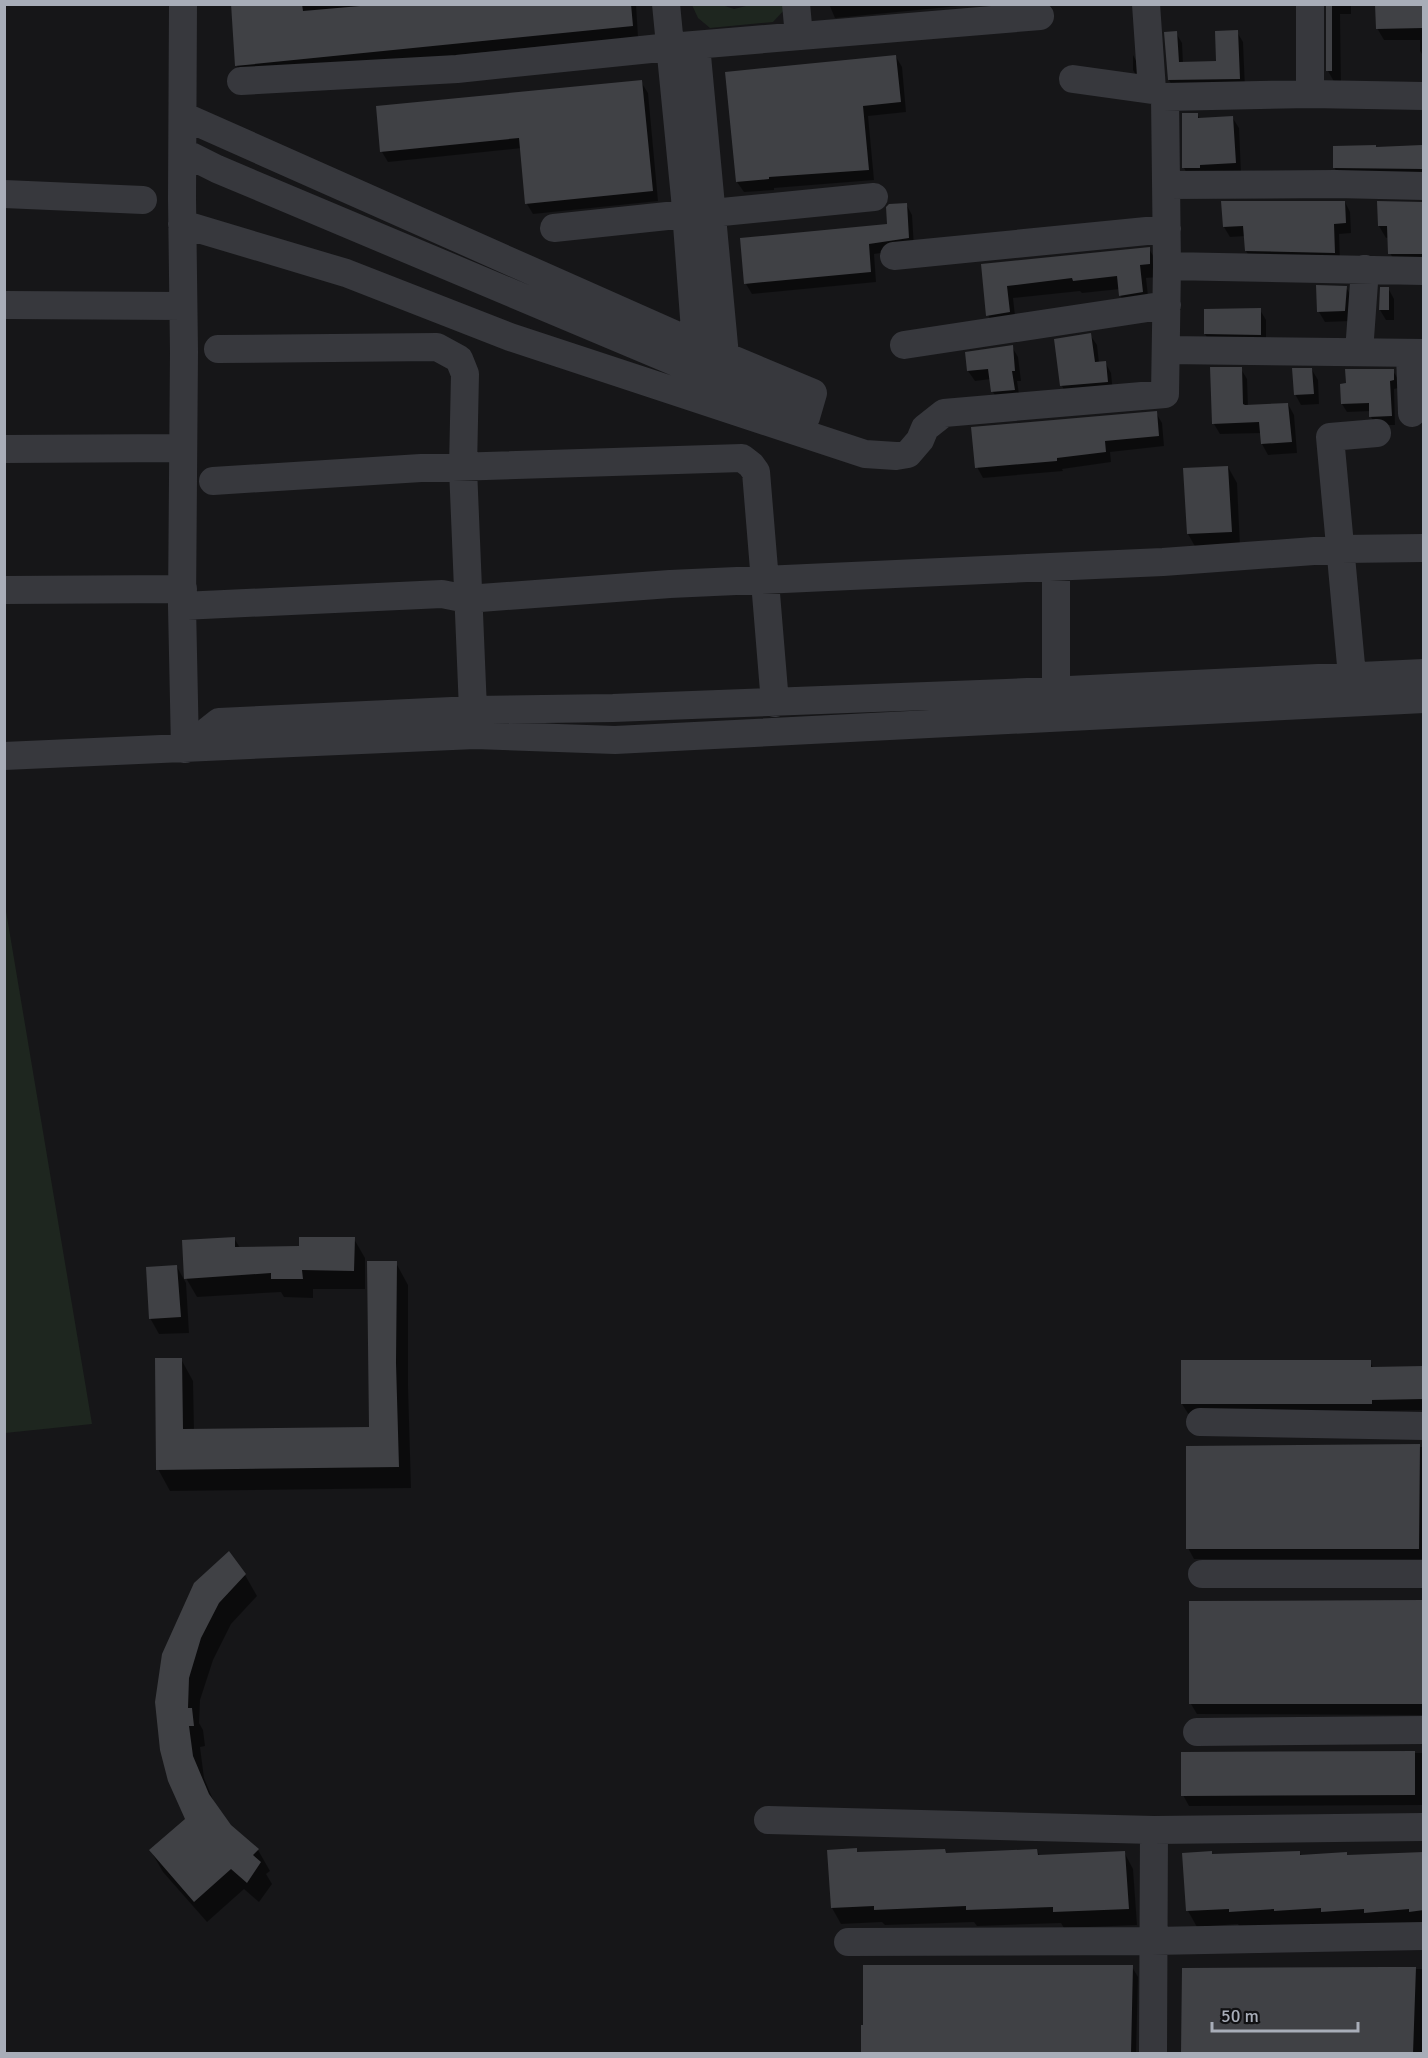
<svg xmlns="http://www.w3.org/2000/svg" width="1428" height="2058" font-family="Signika,sans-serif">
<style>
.green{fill:#1e261f}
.shadow{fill:#0007}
.building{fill:#404145}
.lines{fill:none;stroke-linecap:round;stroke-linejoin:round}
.minor{stroke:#37383d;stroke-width:28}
</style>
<rect width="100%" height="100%" fill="#161618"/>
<path class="green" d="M692,5H722L734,9L750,5H787L786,8L773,22L710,28L698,18Z
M5,905L92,1424L5,1433H4Z"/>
<path class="shadow" d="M231,4H636L638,37L243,76L237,66Z
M829,4H959V6L835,18Z
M1325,4H1351V14H1340L1341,87H1337L1328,71V7Z
M1424,4V57L1420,51V40H1384L1377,28Z
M1237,32L1243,42L1245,89L1175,91L1169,80L1176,33L1182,43L1183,64L1217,62Z
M1133,55L1138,64L1139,80L1133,70Z
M896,57L902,67L906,112L868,116L874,180L774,188V190L744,192L737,182L727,73Z
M641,82L648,93L658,201L533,214L527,204L522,148L388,162L382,152L378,107Z
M1197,114L1200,119L1232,117L1239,128L1241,173L1190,179L1184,168Z
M1421,147L1424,150V179L1340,178L1334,167Z
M1345,202L1350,212L1351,233L1339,234L1340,262L1252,261L1246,251V236L1230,237L1224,227Z
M906,204L912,215L914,248L874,254L876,282L752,294L746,284L889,225Z
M1424,204V266L1397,265L1390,253L1389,237L1386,238L1379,226Z
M1149,249L1157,262V277L1146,278L1149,305L1128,308L1120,295V289L1082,293L1080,291L1013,298L1016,325L995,328L988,315L983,265Z
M1318,287H1346L1352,298L1351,321L1325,322L1319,312Z
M1388,288L1394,299V320H1386L1380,310Z
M1260,310L1266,320V345L1211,344L1205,334Z
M1090,335L1097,345L1099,363L1105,362L1111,373L1113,393L1068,397L1062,386L1055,340Z
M1012,347L1018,357L1021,381H1017L1020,401L999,402L993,392L991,379L975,381L968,371Z
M1241,369L1247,379L1248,407L1288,404L1294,415L1297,453L1268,455L1262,444V433L1220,434L1214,424Z
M1312,370L1318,380L1319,404L1301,405L1295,394Z
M1393,371L1398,379V388L1394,389L1395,425H1376L1371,417V411L1347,412L1342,404Z
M1156,413L1162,423L1164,446L1110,452L1111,462L1062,469L1063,471L983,478L977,467Z
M1228,467L1237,483L1240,547L1197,550L1188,534Z
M234,1238L240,1248L301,1247L354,1239L365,1258V1289H313V1298L284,1297L281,1292L197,1297L186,1278Z
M396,1263L408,1285V1386L411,1488L170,1491L158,1469L181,1359L193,1381L194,1430L370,1428Z
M177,1267L186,1283L189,1333L159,1334L150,1318Z
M1370,1362L1374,1369L1424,1368V1410L1189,1415L1182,1404Z
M1188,1447H1424V1559H1194L1188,1548Z
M245,1575L257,1596L231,1624L213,1660L200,1700L199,1723L203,1730L205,1746L200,1747L204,1778L216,1807L230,1826L258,1850L270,1871L266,1874L272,1884L259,1902L244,1889L207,1922L163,1872L151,1851L186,1820L164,1655Z
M1424,1602V1715L1197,1714L1191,1704V1603Z
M1183,1753H1424V1805L1189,1806L1183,1795Z
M856,1850L858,1854L944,1850L947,1855L1037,1851L1040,1856L1124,1852L1133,1869L1137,1925L1064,1928L1061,1923L977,1926L974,1922L885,1925L882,1922L841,1924L832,1908Z
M1299,1852L1302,1856L1346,1853L1348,1857L1424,1853V1926L1240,1928L1238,1924L1197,1927L1188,1911L1213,1856Z
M1132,1967L1138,1977L1136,2054H863Z
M1424,1969V2054H1183L1184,1970Z"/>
<path class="building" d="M231,4H302L303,11L383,4H631L633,26L235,66Z
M1326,4H1332V71H1326Z
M1375,4H1424V28L1376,29Z
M1238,30L1240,79L1168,80L1164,32L1177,31L1179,62L1216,61L1215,31Z
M896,55L901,102L863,106L869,170L769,177V179L736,182L725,72Z
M642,80L653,191L525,204L519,138L380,152L376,106Z
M1182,113H1198V118L1233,116L1236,163L1200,165V168H1182Z
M1376,145V147L1422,145L1423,169L1333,168V146Z
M1221,201H1345L1346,223L1334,224L1335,253L1245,251L1243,226L1223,227Z
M1377,201L1424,202V254H1388L1387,226H1378Z
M907,203L909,238L869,244L871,272L744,284L740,238L887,224L886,207L889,204Z
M1150,247V264L1140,265L1143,292L1119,296L1117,276L1073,281L1072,278L1007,286L1010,312L986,316L981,264Z
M1316,285L1347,286L1345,311L1317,312Z
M1380,287H1389V310H1379Z
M1261,308V335L1204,334V309Z
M1091,333L1095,362L1106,361L1108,382L1060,386L1054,339Z
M1013,345L1015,371H1012L1015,390L991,392L988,369L967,371L965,352Z
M1210,367H1242L1243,404L1245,405L1288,403L1292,442L1261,444L1259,422L1212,424Z
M1292,368H1312L1314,394L1294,395Z
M1345,369H1394V380L1390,381L1392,416L1369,417V403L1341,404L1340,384L1346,383Z
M1157,411L1159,436L1105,441L1106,452L1057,458V461L975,468L971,427Z
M1228,466L1232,532L1187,534L1183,468Z
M235,1237V1247L299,1246V1237H355L354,1271L302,1270L303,1279H271V1273L184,1279L182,1240Z
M367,1261H397L396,1363L399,1467L156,1470L155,1358H182L183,1429L369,1427Z
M177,1265L181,1317L149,1319L146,1267Z
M1181,1360H1371V1367L1424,1366V1399L1372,1400V1404H1181Z
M1420,1444L1419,1549H1186V1446Z
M229,1551L246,1574L219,1603L201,1638L189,1678L188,1708H192L194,1726H189L193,1756L209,1794L231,1825L259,1849L253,1855L261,1862L247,1883L231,1869L194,1902L149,1850L185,1819L168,1781L160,1750L155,1702L162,1654L194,1583Z
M1423,1600L1422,1704H1189V1601Z
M1415,1751V1795L1181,1796V1752Z
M857,1848V1852L945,1849L946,1853L1037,1849L1038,1855L1125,1851L1129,1909L1053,1912V1907L966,1910V1906L874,1910V1906L831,1908L827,1850Z
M1212,1851V1854L1300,1851V1855L1347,1852V1855L1424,1852V1910L1409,1912V1909L1364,1913V1909L1321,1912V1908L1274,1911V1909L1229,1912V1909L1186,1911L1182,1853Z
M863,1965H1133L1131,2054H861V2025H863Z
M1386,1967H1416L1413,2054H1181L1182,1968Z"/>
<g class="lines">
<path class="minor" d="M183,4L182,198L184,352L182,606L185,749
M666,4L685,198L696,344
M796,4L799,36
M1310,4V94L1424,96
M696,45L725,356
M1073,79L1152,90L1146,4
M241,81L457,69L670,47L1040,16
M183,152L217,169L806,417L813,393L696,344L183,116
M1166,185L1336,184L1424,186
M4,194L143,200
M712,213L874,197
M182,224L346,273L510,337L865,454L896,456L908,454L920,440L925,428L944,413L1165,394L1167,266L1165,97L1310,94
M554,228L686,214
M894,256L1167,229
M1167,266L1424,271
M4,305L183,306
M904,345L1167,305
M218,349L437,347L459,359L465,374L463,468L473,710
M1166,350L1424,353
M1359,352L1365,269
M1410,353L1412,413
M4,449L183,448
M213,481L421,468L742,458L751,465L756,472L775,703
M1056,567V708
M4,590L183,589
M182,606L442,594L467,599L670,584L1163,562L1341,549L1424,548
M1352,676L1330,437L1377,433
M185,749L219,722L473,710L613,708L1006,693L1424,673
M4,756L475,735L615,740L1424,699
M1200,1422L1424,1426
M1202,1574H1424
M1197,1732L1424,1730
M768,1820L1154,1830
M848,1942L1153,1941L1424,1936
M1153,2054L1154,1830L1424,1827"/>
</g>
<rect width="1428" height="2058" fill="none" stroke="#a8adb8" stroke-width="12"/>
<path d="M1212 2022v9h146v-9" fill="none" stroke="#a8adb8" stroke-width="3"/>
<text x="1221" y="2022" font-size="18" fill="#a8adb8" stroke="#111113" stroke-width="4.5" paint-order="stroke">50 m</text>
</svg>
